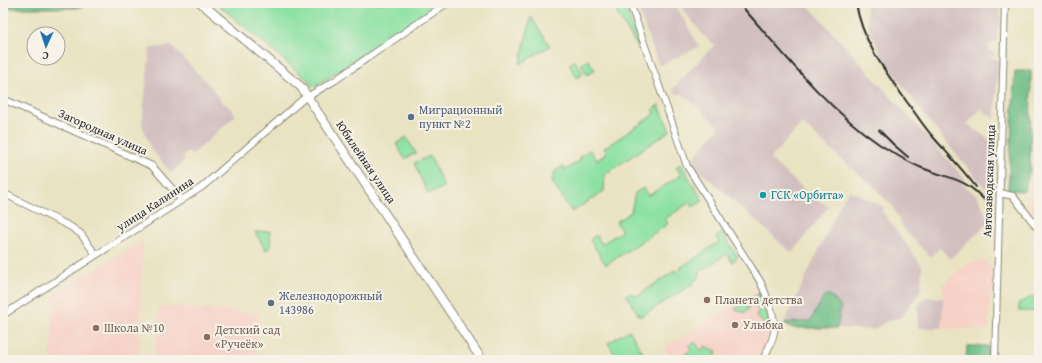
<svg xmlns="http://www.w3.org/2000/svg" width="1042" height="363" font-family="'Gentium Book Plus',serif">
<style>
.built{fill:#f7d1c7}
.industrial{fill:#d2bfc0}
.green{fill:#8ce1a3;stroke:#5c8667}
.forest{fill:#71bf89;stroke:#4e755a}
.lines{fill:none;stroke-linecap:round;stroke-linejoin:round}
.minor-casing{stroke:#8a8776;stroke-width:8}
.major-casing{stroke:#8a8776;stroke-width:10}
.minor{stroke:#fff;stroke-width:6}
.major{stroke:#fff;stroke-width:8}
.rail{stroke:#2b2b2b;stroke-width:2}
.service-dot{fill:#5c6f8a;stroke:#f7f3e8;stroke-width:1.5}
.culture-dot{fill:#0f9aa8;stroke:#f7f3e8;stroke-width:1.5}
.education-dot{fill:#8d6e63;stroke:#f7f3e8;stroke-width:1.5}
.labels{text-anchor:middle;stroke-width:4;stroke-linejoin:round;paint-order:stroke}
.service-label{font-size:12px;fill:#4e5e75;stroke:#f7f3e8;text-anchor:start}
.street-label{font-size:12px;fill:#2b2b2b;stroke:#f7f3e8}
.culture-label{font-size:12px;fill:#0d838f;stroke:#f7f3e8;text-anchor:start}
.education-label{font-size:12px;fill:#785e54;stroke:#f7f3e8;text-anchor:start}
</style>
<rect width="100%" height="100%" fill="#f7f3e8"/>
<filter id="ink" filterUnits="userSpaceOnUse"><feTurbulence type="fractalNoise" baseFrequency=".025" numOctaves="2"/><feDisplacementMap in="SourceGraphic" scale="8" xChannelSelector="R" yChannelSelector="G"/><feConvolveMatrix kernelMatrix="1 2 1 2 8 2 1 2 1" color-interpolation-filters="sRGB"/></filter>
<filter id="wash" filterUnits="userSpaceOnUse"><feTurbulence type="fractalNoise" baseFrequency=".012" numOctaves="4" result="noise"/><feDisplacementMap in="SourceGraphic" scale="16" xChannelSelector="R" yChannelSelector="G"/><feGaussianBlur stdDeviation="0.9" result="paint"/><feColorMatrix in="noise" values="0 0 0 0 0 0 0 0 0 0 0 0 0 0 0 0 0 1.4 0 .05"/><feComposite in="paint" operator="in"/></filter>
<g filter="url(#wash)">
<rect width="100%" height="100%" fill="#e9e3c2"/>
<path class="built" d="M1032,165H1039V222L1030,211Z
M143,240L139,360H51L54,295Z
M984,260L995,272L994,292H990L989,330L942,328L943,285L949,278L969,263Z
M759,289L772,330L759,360H672L664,348Z
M159,306L259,313L256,360H155Z"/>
<path class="industrial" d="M636,3H675L699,47L659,66Z
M683,3H806L965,179L962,184L978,196L989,222L950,259L940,248L930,257L903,228L893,207L873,186L842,160L802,123L770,159L815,199L829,206L792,253L690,162L719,127L682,93L679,95L672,90L709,50L715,45L703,35L680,6Z
M865,3H1001L1000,27H998L997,41L988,45V50L994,52V56H992V57L998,60L995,120L981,109L966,125H969L989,140L994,141L993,179L986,189L935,129L895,75L880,52L869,29Z
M172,46L209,85L223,104H226L236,115L192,155L188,152L183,156L186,159L171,173L151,149L142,125L150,48Z
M850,190L884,207L882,211L922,266L921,289L902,317L887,321L874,330L837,328L840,307L810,321L784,323L843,199Z
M925,297L943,298L942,328H918V306Z"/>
<path class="green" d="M216,3H434L429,6L431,9L320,83L312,87L310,82L252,33Z
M611,3H624L643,56Z
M531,17L550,46L520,64Z
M588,60L595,70L587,75L581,65Z
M575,61L583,74L577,78L569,64Z
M659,105L670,131L605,174L604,191L572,212L552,182L555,171L563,166L565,170L581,160L579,157L590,150L597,160L607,153L604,148L655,114L653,109Z
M406,137L416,153L405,159L396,144Z
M430,156L444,187L428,194L414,163Z
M681,164L703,201L693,207L690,202L665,219L668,224L606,265L590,240L596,235L602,244L622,231L616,222L631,212L635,193L643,188L648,196L681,175L676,167Z
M270,231L271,247L266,250L255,232Z
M722,233L738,257L732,262L727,254L699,272L701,274L691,285L640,317L626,295L630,293L637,296L676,270L678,273L681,270L680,268L719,242L716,237Z
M760,293L770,324L765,326L761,320L756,317L759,309L750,305L746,313L735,309Z
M1034,296L1039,308V311H1019V303Z
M629,330L643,353L632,360H618L608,343Z
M695,342L702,352L704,346L717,351L714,360H677L691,350L689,346Z"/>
<path class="forest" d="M3,3H100L76,8H3Z
M1015,71H1031L1030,170L1024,191L1008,190Z
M825,295H830L841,307L837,328H793L784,323L810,321Z
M967,346H988V360H966Z"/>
</g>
<g filter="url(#ink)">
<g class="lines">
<g class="minor-casing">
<path id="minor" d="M630,3L687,166L760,281C766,294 777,319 774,333C772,342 767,351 763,360
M3,99L152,166L182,200
M3,193L71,227L81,234L96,255
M1000,193L1013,196L1039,230
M3,315L202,187L302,100L334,81L447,3
M995,360L1005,3"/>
</g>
<g class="major-casing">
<path id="major" d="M201,3L301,87L482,360"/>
</g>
<use href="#minor" class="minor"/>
<use href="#major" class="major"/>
<path class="rail" d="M739,3C783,53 824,106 879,144C893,153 907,162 922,168C953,180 965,177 989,205
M856,3C862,41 885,71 907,102C916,114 924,127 934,138C948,154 963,170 976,187
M879,130L894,145L908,157"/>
</g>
</g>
<g class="service-dot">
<circle cx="411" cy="117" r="4"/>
<circle cx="271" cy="303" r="4"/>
</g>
<circle class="culture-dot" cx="763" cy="195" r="4"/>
<g class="education-dot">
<circle cx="707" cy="300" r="4"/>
<circle cx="735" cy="325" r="4"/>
<circle cx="96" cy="328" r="4"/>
<circle cx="207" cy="337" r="4"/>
</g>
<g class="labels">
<g class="service-label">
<text x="419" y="114">Миграционный<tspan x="419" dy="14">пункт №2</tspan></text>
<text x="279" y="300">Железнодорожный<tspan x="279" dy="14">143986</tspan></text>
</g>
<g class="street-label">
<text transform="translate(103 132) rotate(24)" y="4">Загородная улица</text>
<text transform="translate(366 162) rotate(56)" y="4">Юбилейная улица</text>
<text transform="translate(989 181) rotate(-88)" y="4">Автозаводская улица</text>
<text transform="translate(155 204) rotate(-33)" y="4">улица Калинина</text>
</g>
<g class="culture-label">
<text x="771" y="199">ГСК «Орбита»</text>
</g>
<g class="education-label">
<text x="715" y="304">Планета детства</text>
<text x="743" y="329">Улыбка</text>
<text x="104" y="332">Школа №10</text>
<text x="215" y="334">Детский сад<tspan x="215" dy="14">«Ручеёк»</tspan></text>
</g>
</g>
<rect width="1042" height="363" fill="none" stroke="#f7f3e8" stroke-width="16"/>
<g transform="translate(46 46) rotate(183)"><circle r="19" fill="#f7f3e8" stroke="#a5a39c"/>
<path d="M0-3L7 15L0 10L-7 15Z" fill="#1f6fb2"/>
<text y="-6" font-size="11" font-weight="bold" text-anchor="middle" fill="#2b2b2b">С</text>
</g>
</svg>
